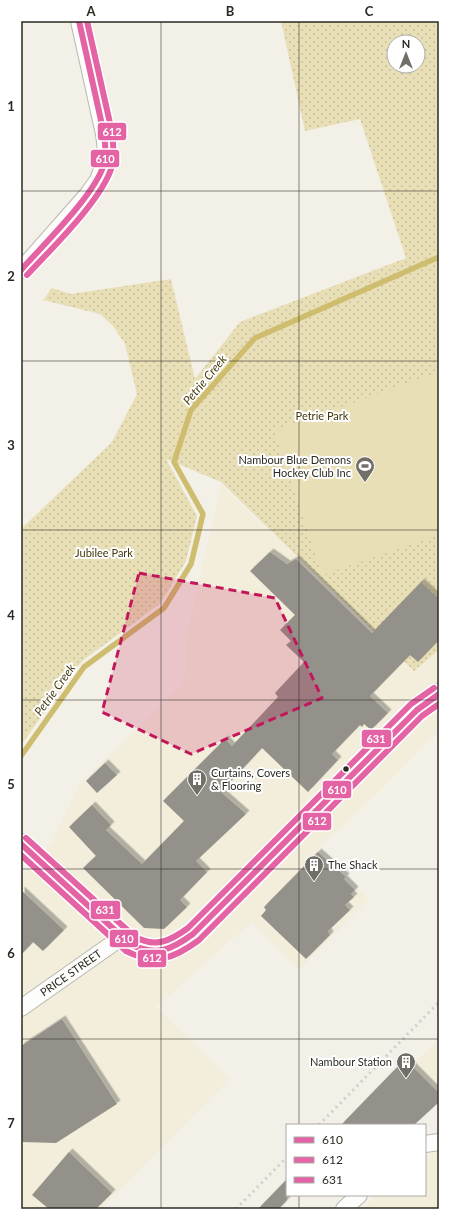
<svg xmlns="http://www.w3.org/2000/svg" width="460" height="1230" font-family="Lato,sans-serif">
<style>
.built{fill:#f2eedb}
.green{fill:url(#green-dots);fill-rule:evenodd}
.pitch{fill:#e9dfb7}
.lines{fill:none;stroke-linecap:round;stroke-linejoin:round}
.stream{stroke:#cebd6f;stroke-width:5.5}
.building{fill:#94918a;filter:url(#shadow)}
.minor-casing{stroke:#bab7b0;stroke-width:18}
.tertiary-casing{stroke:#bab7b0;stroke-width:22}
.minor{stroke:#fdfdfb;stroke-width:16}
.tertiary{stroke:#fdfdfb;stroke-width:20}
.rail{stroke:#cececb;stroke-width:3;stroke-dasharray:2 4;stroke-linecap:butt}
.bus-1-casing{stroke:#fff;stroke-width:9}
.bus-2-casing{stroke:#fff;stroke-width:9}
.bus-3-casing{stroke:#fff;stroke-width:9}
.bus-1{stroke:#e463a4;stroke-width:6}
.bus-2{stroke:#e463a4;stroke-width:6}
.bus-3{stroke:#e463a4;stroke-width:6}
.marked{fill:#c2185b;fill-opacity:0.2;stroke:#c2185b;stroke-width:3;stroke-dasharray:8 5;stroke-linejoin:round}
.grid{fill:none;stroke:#2b2a22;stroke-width:1;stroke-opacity:0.55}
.bus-dot{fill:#2b2a22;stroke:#fff;stroke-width:1.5}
.labels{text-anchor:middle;stroke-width:4;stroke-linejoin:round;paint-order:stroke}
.park-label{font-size:11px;fill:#41380a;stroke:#fff}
.poi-label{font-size:11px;fill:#2b2a22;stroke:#fff;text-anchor:end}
.street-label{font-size:11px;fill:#2b2a22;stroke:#fff}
.water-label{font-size:12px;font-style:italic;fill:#483f12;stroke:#fff}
.line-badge{stroke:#fff;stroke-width:1.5}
.badge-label{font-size:11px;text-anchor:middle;font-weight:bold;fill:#fff}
.neatline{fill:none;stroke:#2b2a22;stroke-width:1.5}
.grid-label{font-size:13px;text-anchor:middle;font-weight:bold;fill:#2b2a22}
</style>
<defs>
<pattern id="green-dots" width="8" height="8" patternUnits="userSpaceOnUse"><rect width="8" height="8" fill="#e9dfb7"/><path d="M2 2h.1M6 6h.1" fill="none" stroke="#c8c09d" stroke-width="1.8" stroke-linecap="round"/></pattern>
<filter id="shadow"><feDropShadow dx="3.5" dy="-3.5" stdDeviation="0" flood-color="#0004"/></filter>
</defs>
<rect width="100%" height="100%" fill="#f3f0e7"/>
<path class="built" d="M221,485L414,671L439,650V730L391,780L318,849L369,899L299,970L252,922L156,1007L230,1078L101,1209H21V877L51,844L80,784L185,681L187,635Z
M439,1038V1092L412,1066Z
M435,1152H439V1209H363L376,1195H425V1156Z"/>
<path class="green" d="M281,21H439V650L414,671L221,482L166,459L197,516L186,561L160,604L82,661L21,745V529L112,442L137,394L125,344L113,326L100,314L43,300L52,288L71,294L171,279L195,379L240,322L406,258L360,119L305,131ZM394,42H418V66H394Z"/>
<path class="pitch" d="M439,372V535L322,575L274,431Z"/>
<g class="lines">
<path class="stream" d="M21,756L84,667L164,608L191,564L203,514L174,462L191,410L255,338L439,257"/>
</g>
<path class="building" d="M270,552L287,564L296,559L372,633L421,582L439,599V640L418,662L410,655L370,696L388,713L371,730L364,724L362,727L360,725L332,754L338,760L308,792L262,748L221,792L246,814L196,861L207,872L180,900L187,907L164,929L144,928L83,868L96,856L69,827L92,805L111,825L106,830L142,864L184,821L163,801L225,739L232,746L278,697L275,693L304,662L286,645L291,641L280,630L295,615L250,571Z
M105,763L117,775L97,793L86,781Z
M318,852L346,877L344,879L355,890L351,894L354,897L345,905L350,910L328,931L330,935L306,959L261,916L266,910L264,907Z
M21,890L64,930L43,951L33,942L21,955Z
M62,1019L117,1104L56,1143L21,1142V1046Z
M405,1059L439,1093V1102L414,1125H341Z
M69,1152L112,1193L96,1209H49L32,1195Z
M287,1179V1200L279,1209H258Z"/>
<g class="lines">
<g class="minor-casing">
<g id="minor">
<path d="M21,270L88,194L98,180L104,164L106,151L104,134L79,21"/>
<path id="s1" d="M21,1008L122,937"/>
<path d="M425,1144L439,1142"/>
<path d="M344,1209L359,1195"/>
</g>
</g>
<g class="tertiary-casing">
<path id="tertiary" d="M21,844L130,944L138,948L156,951L175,947L193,934L417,710L439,694"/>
</g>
<use href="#minor" class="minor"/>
<use href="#tertiary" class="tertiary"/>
<path class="rail" d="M319,1125L439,1002
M236,1209L287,1157"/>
<g class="bus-1-casing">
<path id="bus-1" d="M21,270C44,244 95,195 104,164C107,154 105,144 104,134L79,21
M21,844L130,944C156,957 171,950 193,934L417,710L439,694"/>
</g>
<g class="bus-2-casing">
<path id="bus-2" d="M27,275C51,249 103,199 112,166C115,155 113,144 112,132L87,21
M21,855L126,951C155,966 175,958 199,940L422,716L439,704"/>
</g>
<g class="bus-3-casing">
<path id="bus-3" d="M26,838L135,937C156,948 170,941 188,928L411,704L434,688"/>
</g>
<use href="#bus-1" class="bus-1"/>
<use href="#bus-2" class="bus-2"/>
<use href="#bus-3" class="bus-3"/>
</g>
<path class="marked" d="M139,573L275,598L322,698L191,754L102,712Z"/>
<path class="grid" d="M161,21V1209M299,21V1125M21,191H439M21,361H439M21,530H439M21,700H439M21,869H439M21,1039H439M299,1195V1209"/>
<defs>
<g id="stadium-pin" transform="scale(1)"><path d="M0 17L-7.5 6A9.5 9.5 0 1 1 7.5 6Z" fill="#716f67" stroke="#fff"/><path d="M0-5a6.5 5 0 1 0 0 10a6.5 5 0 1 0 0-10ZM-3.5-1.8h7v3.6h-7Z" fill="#fff"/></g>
<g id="building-pin" transform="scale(1)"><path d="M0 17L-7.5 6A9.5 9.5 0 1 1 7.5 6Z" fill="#716f67" stroke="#fff"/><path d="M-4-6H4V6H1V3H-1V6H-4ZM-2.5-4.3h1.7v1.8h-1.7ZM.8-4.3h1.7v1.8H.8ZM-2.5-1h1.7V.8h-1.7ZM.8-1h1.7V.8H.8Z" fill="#fff"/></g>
</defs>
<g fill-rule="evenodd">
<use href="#stadium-pin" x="365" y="466"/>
<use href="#building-pin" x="197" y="779"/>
<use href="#building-pin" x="314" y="865"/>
<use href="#building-pin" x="406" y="1062"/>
</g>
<circle class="bus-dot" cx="346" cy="769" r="3.5"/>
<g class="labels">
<g class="park-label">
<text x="322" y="420">Petrie Park</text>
<text x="104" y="557">Jubilee Park</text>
</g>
<g class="poi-label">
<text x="351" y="464">Nambour Blue Demons<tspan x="351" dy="13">Hockey Club Inc</tspan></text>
<text x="211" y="777" text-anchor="start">Curtains, Covers<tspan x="211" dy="13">&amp; Flooring</tspan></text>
<text x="328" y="869" text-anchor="start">The Shack</text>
<text x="392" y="1066">Nambour Station</text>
</g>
<g class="street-label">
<text dy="4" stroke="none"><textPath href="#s1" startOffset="61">PRICE STREET</textPath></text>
</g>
<g class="water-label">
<text transform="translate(205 380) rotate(-50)" y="4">Petrie Creek</text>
<text transform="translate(55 690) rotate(-54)" y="4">Petrie Creek</text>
</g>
</g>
<g class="line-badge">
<rect x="97" y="122" width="30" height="19" rx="4" fill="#e463a4"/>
<rect x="90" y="149" width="30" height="19" rx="4" fill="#e463a4"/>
<rect x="361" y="729" width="31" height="19" rx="4" fill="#e463a4"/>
<rect x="322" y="780" width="30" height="19" rx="4" fill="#e463a4"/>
<rect x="302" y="812" width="30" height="19" rx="4" fill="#e463a4"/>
<rect x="90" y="900" width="31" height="20" rx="4" fill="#e463a4"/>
<rect x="109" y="929" width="30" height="19" rx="4" fill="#e463a4"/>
<rect x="137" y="949" width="30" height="19" rx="4" fill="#e463a4"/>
</g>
<g class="badge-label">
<text x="112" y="136">612</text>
<text x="105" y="163">610</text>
<text x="376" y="743">631</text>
<text x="337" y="794">610</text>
<text x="317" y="825">612</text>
<text x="105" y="914">631</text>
<text x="124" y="943">610</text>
<text x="152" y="962">612</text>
</g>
<rect width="460" height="1230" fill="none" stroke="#ffffff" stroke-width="44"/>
<rect x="286" y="1124" width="140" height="72" fill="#ffffff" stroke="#aaaaa7"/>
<rect x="294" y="1137" width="20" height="6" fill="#e463a4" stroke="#aaaaa7"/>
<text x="322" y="1144" font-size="12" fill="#2b2a22">610</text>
<rect x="294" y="1157" width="20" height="6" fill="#e463a4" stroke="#aaaaa7"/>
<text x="322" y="1164" font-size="12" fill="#2b2a22">612</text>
<rect x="294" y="1177" width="20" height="6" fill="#e463a4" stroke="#aaaaa7"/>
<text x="322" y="1184" font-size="12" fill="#2b2a22">631</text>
<g transform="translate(406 54)"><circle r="19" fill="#ffffff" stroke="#aaaaa7"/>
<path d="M0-3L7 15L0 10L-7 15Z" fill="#716f67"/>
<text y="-6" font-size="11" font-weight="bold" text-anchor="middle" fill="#2b2a22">N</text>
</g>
<rect x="22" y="22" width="416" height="1186" class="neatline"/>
<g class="grid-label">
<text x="91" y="16">A</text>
<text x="230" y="16">B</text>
<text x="369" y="16">C</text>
<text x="11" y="111">1</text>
<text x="11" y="281">2</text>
<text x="11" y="450">3</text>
<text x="11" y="620">4</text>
<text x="11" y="789">5</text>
<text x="11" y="958">6</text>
<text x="11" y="1128">7</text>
</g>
</svg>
